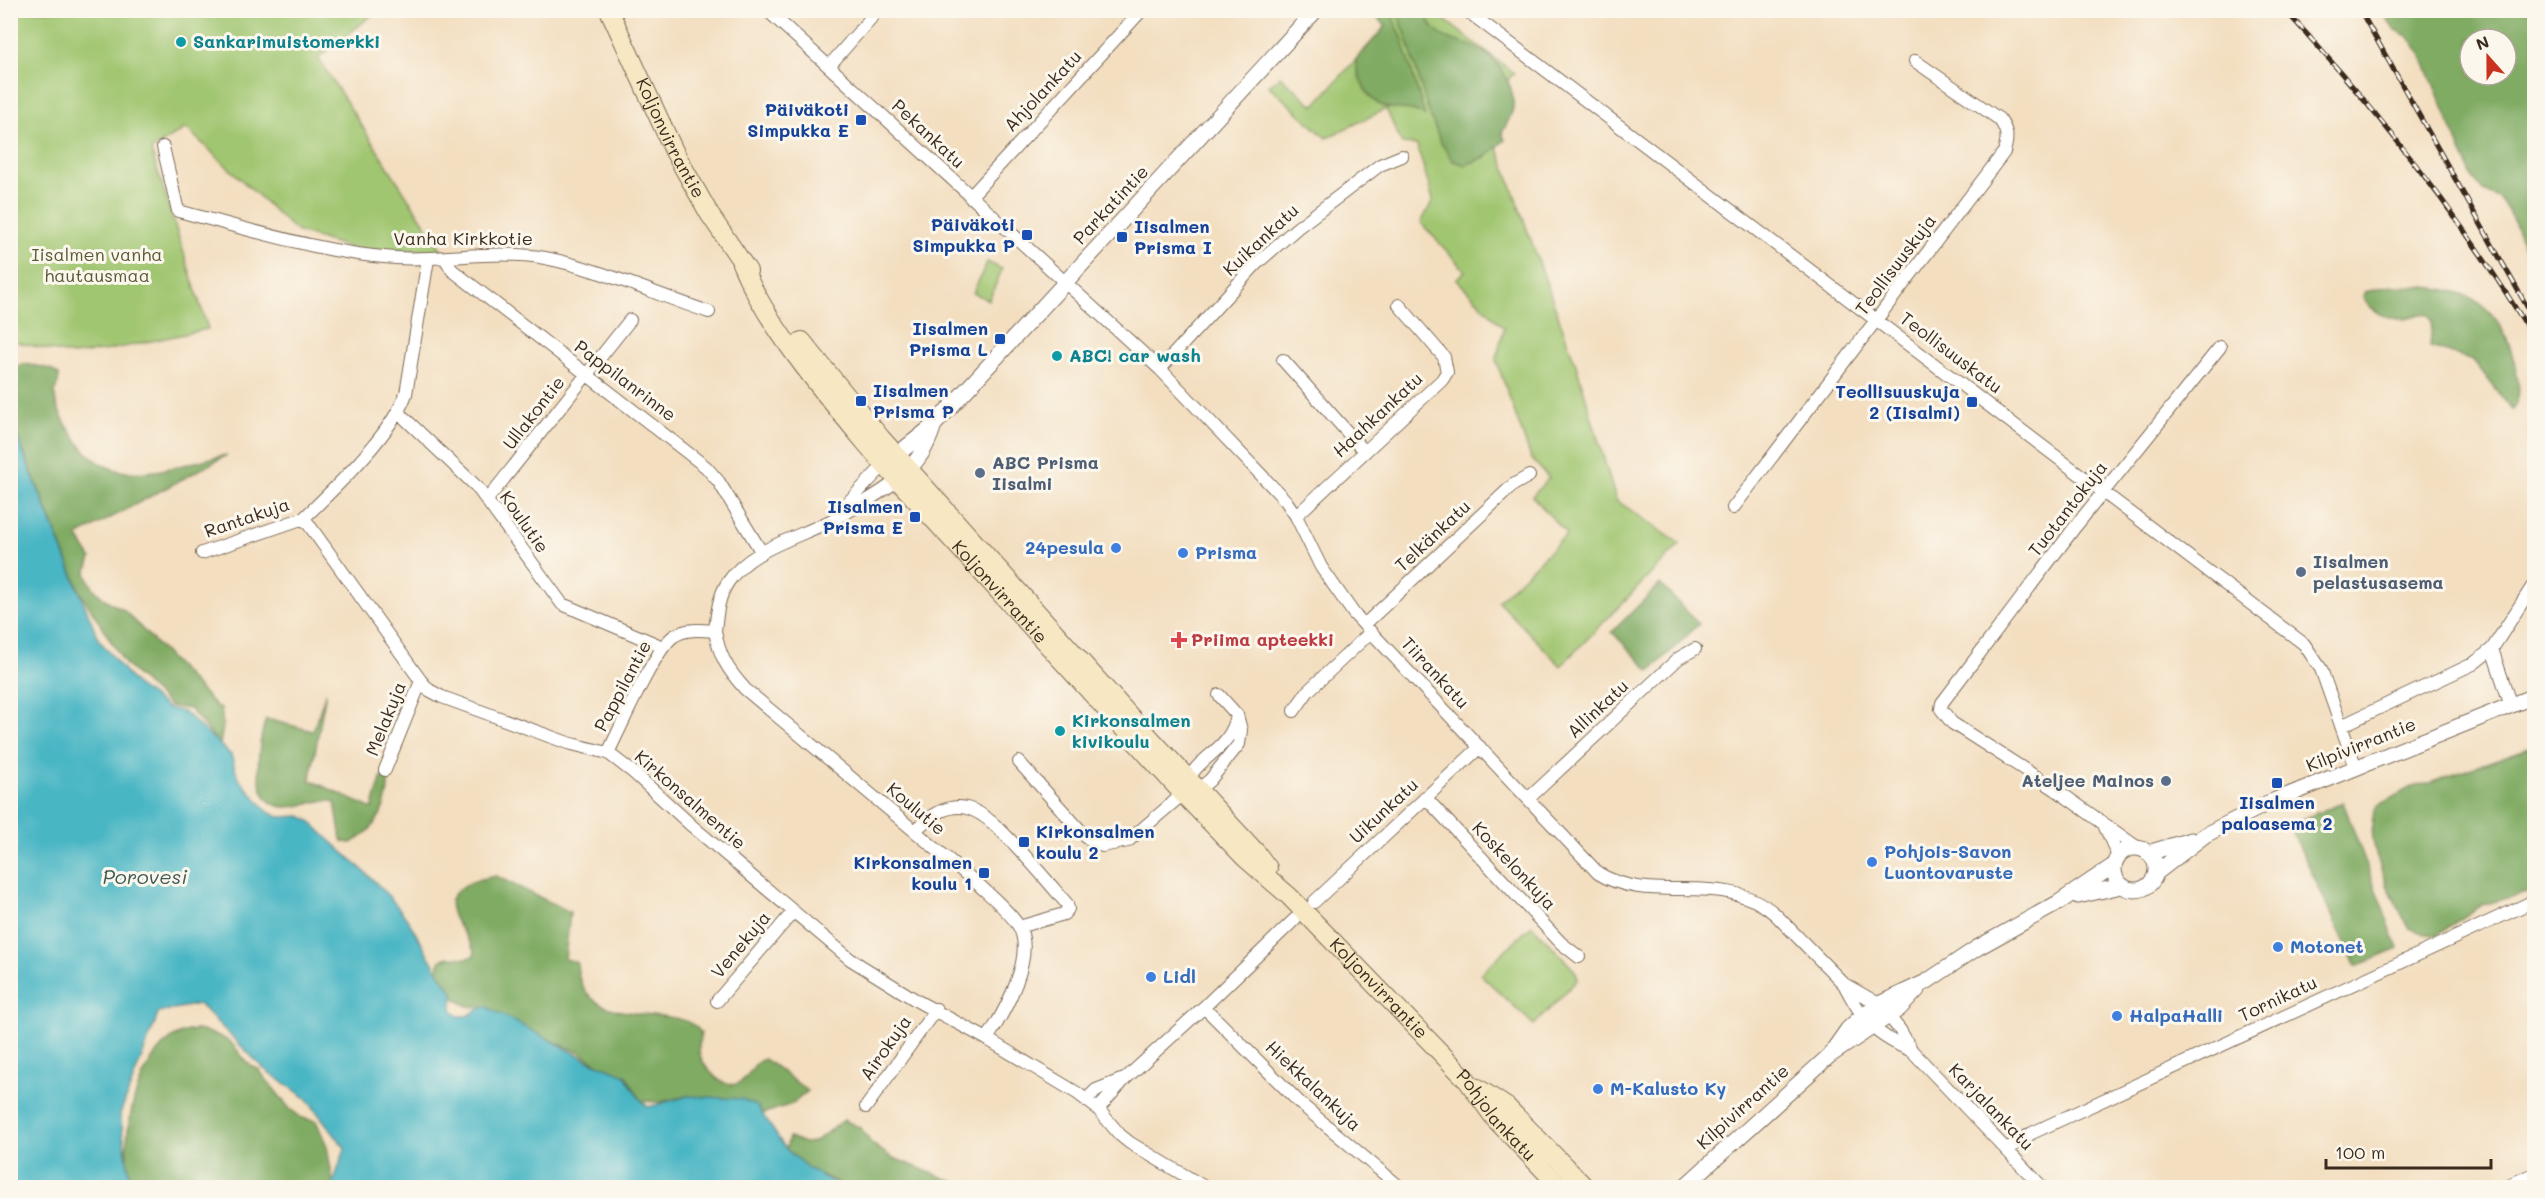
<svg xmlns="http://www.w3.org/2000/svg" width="2545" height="1198" font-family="Mali,sans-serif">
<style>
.green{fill:#a1c671;stroke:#6e7848;stroke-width:1.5}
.forest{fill:#80ab63;stroke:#5e6a40;stroke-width:1.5;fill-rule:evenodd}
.water{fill:#49b6c4;stroke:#427071;stroke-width:1.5}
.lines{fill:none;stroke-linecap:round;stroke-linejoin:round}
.minor-casing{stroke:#7b6957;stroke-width:14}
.tertiary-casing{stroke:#7b6957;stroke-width:17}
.secondary-casing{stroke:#7b6957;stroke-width:20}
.minor{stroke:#fff;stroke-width:12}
.tertiary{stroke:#fff;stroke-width:15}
.secondary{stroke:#f7e8c3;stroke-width:18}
.rail-casing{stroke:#3b2a1e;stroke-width:5}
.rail{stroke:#fbf7ec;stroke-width:3;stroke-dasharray:9;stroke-linecap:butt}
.culture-dot{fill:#0f9aa8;stroke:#fbf7ec;stroke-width:2}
.transit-dot{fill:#1a4fb4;stroke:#fbf7ec;stroke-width:2}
.service-dot{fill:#5c6f8a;stroke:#fbf7ec;stroke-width:2}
.shop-dot{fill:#3f7fe0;stroke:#fbf7ec;stroke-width:2}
.health-dot{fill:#e0444e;stroke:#fbf7ec;stroke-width:2}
.labels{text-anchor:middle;stroke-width:6;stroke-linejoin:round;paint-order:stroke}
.culture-label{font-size:18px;font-weight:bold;fill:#0d838f;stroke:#fbf7ec;text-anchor:start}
.street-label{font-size:18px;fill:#3b2a1e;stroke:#fbf7ec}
.transit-label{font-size:18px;font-weight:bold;fill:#164399;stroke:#fbf7ec;text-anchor:end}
.park-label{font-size:18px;fill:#5a5937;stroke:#fbf7ec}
.service-label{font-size:18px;font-weight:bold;fill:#4e5e75;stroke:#fbf7ec;text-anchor:start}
.shop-label{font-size:18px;font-weight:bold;fill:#366cbe;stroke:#fbf7ec;text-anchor:start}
.health-label{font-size:18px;font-weight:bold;fill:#be3a42;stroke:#fbf7ec;text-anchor:start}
.water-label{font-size:20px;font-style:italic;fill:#405b58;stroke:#fbf7ec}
</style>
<rect width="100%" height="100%" fill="#fbf7ec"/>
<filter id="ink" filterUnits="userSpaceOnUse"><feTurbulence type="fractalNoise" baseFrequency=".0167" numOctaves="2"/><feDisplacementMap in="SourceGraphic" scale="12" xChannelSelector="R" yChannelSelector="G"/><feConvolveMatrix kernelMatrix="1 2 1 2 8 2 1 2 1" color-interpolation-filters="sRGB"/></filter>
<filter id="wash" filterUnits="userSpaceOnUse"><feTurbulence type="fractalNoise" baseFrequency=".008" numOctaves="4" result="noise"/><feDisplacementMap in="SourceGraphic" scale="24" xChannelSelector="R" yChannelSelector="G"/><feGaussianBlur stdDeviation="1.35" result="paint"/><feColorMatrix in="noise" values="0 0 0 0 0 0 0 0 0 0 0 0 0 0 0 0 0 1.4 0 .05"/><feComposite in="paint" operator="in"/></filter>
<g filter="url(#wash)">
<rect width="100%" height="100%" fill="#f3dec0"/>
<path class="green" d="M11,11H367L371,16L318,58L443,252L357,250L296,231L186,128L151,150L208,329L109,350L73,355L11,341Z
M1370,11H1433L1514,73L1483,107L1577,368L1616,500L1680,544L1561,666L1498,601L1567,534L1532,496L1549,478L1531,458L1496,360L1504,328L1456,279L1465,271L1421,223L1433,200L1417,145L1402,144L1386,109L1326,138L1269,86L1280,76L1314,106L1386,26Z
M987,262L1002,269L989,300L973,293Z
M1532,925L1575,971L1578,979L1534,1025L1480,974Z"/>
<path class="forest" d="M1370,11H1390L1402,37L1425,116C1412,107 1403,110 1389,108C1368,104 1359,80 1355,61L1386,26Z
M1396,11H1424C1438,46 1455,36 1482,51C1500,61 1518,91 1512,112C1510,119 1505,126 1502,133L1505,140L1485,157L1466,165L1453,161L1441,143L1428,110L1406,35Z
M2381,11H2534V273L2509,211L2498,198L2483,191L2472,177L2421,54L2409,37L2394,29ZM2470,39H2506V75H2470Z
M2392,286C2458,286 2498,293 2515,365C2518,380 2523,397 2512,410L2473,360L2430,347L2432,322L2429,315C2422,313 2417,316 2410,318C2392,322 2373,313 2363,298L2365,292Z
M26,364L50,369L59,375C60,382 54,388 55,397C57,412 67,426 75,438C115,498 171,464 227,455L77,536L91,558L86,573C92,593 106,601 124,610L217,707L221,708L223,727L220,745L190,709L170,706L126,665L80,592L11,420L10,372L19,365Z
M1660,584L1699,624L1650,671L1612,632Z
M326,692L310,780L372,809L382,776H388C390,803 377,831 351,843L344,842L341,839L335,802C318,797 302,808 285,807C248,806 258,741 266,719L313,731Z
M2534,746V891L2482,905L2436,935L2425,934L2409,928C2393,898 2371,859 2372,823C2372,818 2375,811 2377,806L2415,785L2427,784Z
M2343,802L2398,949L2356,966L2289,825Z
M496,876L570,912L565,959L577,962C579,1038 681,998 701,1033C700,1040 698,1045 699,1052C702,1065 721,1089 737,1084C750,1079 751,1062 765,1059L808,1091L792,1104L762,1114L688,1096L660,1102L641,1101L626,1075L608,1070L579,1052L543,1037L485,1006C471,1010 464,1004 453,997V992L438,972L439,962C450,951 464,963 475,955C471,934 447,922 451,899C460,883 479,879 496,876Z
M197,1030C209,1032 224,1036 233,1045C241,1054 246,1065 258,1069L290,1109L302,1118L316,1121L327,1146L333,1183L332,1188H132C130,1177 127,1166 127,1155C125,1114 146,1031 197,1030Z
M844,1120L861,1128L871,1143L891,1157L967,1187H843L835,1181L809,1169L786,1149L789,1137L805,1143L814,1142Z"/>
<path class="water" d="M10,420L99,640L135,684L168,708L184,712L231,755L238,778L268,812L279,817L301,816L310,821C341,853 378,879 404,915C422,940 433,969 453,992L452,1009L458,1016H467L485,1006L590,1061L624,1074L639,1098L648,1107L688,1096L742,1099L757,1106L786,1149L809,1169L842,1187H332L345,1148L306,1098L264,1069L199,1004L159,1012L120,1114L131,1187H11Z"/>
</g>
<g filter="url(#ink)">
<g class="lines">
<g class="minor-casing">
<path id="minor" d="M767,10L1160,369L1286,501L1296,516L1321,567L1354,614L1598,873C1651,907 1723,868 1775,914L1844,984
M1466,10L2304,644L2321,669L2356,768
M829,66L878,10
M163,147L178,211C249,229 322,253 395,258C445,261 496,249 545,258C597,268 658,295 709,312
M970,197L1142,10
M445,258L452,270L706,467L719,482L762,553
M428,259L406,394C391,435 337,486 304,518L421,681L429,690L442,697L568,743L608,753L634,773L692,826L850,959L919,1002L987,1039L1077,1093L1098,1109L1120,1135L1130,1143L1206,1188
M1283,360L1365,452
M1160,369L1256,264L1297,228L1380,165L1402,156
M399,413L477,487L562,604L663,647
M487,500L630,320
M1733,508L2004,152C2008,138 2008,131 1999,119L1915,61
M839,512L884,465
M1296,516L1442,380L1447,372L1444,357L1399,305
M202,553L304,518
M1364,625L1513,485L1529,476
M715,631C719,656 728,670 745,689L979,885C992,897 1007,909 1018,925C1037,955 1004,1013 987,1039
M2492,649L2511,706
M1294,711L1308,691L1371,632
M2341,726L2473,664L2492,649L2534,584
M608,753C620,729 655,648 674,636C686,628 702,630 715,631C717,614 718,597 728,582C750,549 797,538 830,521C854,509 876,496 898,480
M1019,762L1088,839L1102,846L1128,841L1183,794L1199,789L1210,780L1239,744L1241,730L1237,715L1219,695
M385,770L421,681
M1187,785C1194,757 1230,752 1237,716
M1425,797L1561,943L1579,957
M1528,799L1679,658L1695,649
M2105,827L2118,856
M915,831C957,788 981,809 1015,845C1033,864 1050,884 1067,904L1068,909L1064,914L1019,927
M2138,848L2055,789L1952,723L1941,709L1942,703L2075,527L2220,347
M1314,902L1480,747
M717,1001L793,912
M1204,1007L1302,1105L1401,1188
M1912,1051C1873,1034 1863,1021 1844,984L1879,1004L1900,1030L1912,1051L2043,1188
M1086,1100L1096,1090L1121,1080
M866,1107L936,1009
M1098,1109L1125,1079L1204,1007L1295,919
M2008,1151L2015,1144L2032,1133L2534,901
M2502,1188L2534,1174"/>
</g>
<g class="tertiary-casing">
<path id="tertiary" d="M889,461L934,425L1316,10
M902,476C919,460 927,447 934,425
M2114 869a21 21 0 1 1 42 0a21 21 0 1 1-42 0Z
M2148,853L2191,840
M2156,873L2205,835L2266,804L2534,696
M2078,896L2121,886
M1829,1056L1848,1029L1862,1016L1879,1004L1926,982L1977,948L2058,903L2113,866
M1683,1188L1829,1056L1899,1009L1917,990"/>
</g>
<g class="secondary-casing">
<g id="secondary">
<path id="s1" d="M609,10L674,151L710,215L748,271"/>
<path id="s2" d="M741,263C770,333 836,407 884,465L1183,794L1246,859L1289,896L1467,1080L1495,1119L1561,1188"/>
<path d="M802,341L881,438L1129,715L1256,852L1268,868"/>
<path d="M1478,1088L1507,1107L1586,1188"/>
</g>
</g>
<use href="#minor" class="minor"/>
<use href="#tertiary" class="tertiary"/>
<use href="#secondary" class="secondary"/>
<g class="rail-casing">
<path id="rail" d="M2285,10C2380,113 2462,218 2534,338
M2360,10L2534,319"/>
</g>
<use href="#rail" class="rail"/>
</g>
</g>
<g class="culture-dot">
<circle cx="181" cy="42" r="6"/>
<circle cx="1057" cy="356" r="6"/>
<circle cx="1060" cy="731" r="6"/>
</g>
<g class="transit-dot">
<rect x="855" y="114" width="12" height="12" rx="3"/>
<rect x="1021" y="229" width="12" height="12" rx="3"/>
<rect x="1116" y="231" width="12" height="12" rx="3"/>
<rect x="994" y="333" width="12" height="12" rx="3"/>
<rect x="855" y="395" width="12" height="12" rx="3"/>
<rect x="1966" y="396" width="12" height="12" rx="3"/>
<rect x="909" y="511" width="12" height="12" rx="3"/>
<rect x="2271" y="777" width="12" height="12" rx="3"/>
<rect x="1018" y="836" width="12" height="12" rx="3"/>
<rect x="978" y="867" width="12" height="12" rx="3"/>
</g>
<g class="service-dot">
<circle cx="980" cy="473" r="6"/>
<circle cx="2301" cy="572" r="6"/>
<circle cx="2166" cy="781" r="6"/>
</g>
<g class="shop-dot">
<circle cx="1116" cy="548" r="6"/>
<circle cx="1183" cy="553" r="6"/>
<circle cx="1872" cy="862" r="6"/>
<circle cx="2278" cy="947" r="6"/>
<circle cx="1151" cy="977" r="6"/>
<circle cx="2117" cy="1016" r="6"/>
<circle cx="1598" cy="1089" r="6"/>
</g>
<path class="health-dot" d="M1176 631h6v6h6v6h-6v6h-6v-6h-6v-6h6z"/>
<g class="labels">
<g class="culture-label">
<text x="193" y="48">Sankarimuistomerkki</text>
<text x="1069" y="362">ABC! car wash</text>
<text x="1072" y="727">Kirkonsalmen<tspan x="1072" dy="21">kivikoulu</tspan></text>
</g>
<g class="street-label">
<text transform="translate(1043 91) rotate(-47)" y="6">Ahjolankatu</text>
<text transform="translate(928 134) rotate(43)" y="6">Pekankatu</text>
<text dy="6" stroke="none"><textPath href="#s1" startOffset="142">Koljonvirrantie</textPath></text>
<text transform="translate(1111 205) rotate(-47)" y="6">Parkatintie</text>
<text x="463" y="245">Vanha Kirkkotie</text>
<text transform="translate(1261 240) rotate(-43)" y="6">Kuikankatu</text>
<text transform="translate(1896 265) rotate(-53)" y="6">Teollisuuskuja</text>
<text transform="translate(1951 353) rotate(37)" y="6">Teollisuuskatu</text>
<text transform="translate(625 381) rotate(37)" y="6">Pappilanrinne</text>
<text transform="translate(534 413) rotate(-52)" y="6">Ullakontie</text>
<text transform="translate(1378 415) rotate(-43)" y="6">Haahkankatu</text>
<text transform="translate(2068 509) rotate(-52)" y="6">Tuotantokuja</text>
<text transform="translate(247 518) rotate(-19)" y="6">Rantakuja</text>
<text transform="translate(524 522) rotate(55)" y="6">Koulutie</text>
<text transform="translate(1433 536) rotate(-43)" y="6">Telkänkatu</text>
<text dy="6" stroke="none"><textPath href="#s2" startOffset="420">Koljonvirrantie</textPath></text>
<text transform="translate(1435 673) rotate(47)" y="6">Tiirankatu</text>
<text transform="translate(623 686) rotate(-62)" y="6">Pappilantie</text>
<text transform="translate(1598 709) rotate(-43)" y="6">Allinkatu</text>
<text transform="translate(386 719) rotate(-68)" y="6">Melakuja</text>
<text transform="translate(2361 745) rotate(-22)" y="6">Kilpivirrantie</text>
<text transform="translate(690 800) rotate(41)" y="6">Kirkonsalmentie</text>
<text transform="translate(916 809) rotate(40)" y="6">Koulutie</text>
<text transform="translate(1384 811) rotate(-43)" y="6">Uikunkatu</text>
<text transform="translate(1514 866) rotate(47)" y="6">Koskelonkuja</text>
<text transform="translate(741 945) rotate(-50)" y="6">Venekuja</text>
<text dy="6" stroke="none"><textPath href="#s2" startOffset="969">Koljonvirrantie</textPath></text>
<text transform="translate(2278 999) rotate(-25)" y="6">Tornikatu</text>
<text transform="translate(886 1048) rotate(-55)" y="6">Airokuja</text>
<text transform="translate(1313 1086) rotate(43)" y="6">Hiekkalankuja</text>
<text transform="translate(1743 1107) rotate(-42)" y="6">Kilpivirrantie</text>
<text transform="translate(1991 1107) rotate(46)" y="6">Karjalankatu</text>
<text dy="6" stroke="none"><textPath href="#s2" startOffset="1142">Pohjolankatu</textPath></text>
</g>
<g class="transit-label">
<text x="849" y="116">Päiväkoti<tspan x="849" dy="21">Simpukka E</tspan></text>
<text x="1015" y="231">Päiväkoti<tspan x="1015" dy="21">Simpukka P</tspan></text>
<text x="1134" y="233" text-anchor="start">Iisalmen<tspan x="1134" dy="21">Prisma I</tspan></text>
<text x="988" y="335">Iisalmen<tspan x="988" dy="21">Prisma L</tspan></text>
<text x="873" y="397" text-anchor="start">Iisalmen<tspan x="873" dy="21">Prisma P</tspan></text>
<text x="1960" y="398">Teollisuuskuja<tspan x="1960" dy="21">2 (Iisalmi)</tspan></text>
<text x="903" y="513">Iisalmen<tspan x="903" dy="21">Prisma E</tspan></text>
<text x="2277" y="809" text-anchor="middle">Iisalmen<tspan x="2277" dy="21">paloasema 2</tspan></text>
<text x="1036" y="838" text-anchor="start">Kirkonsalmen<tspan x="1036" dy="21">koulu 2</tspan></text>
<text x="972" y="869">Kirkonsalmen<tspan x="972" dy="21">koulu 1</tspan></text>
</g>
<g class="park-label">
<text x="97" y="261">Iisalmen vanha<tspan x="97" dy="21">hautausmaa</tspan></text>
</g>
<g class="service-label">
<text x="992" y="469">ABC Prisma<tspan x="992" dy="21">Iisalmi</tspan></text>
<text x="2313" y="568">Iisalmen<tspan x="2313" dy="21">pelastusasema</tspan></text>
<text x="2154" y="787" text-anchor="end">Ateljee Mainos</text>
</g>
<g class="shop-label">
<text x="1104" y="554" text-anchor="end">24pesula</text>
<text x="1195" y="559">Prisma</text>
<text x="1884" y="858">Pohjois-Savon<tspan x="1884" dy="21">Luontovaruste</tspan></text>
<text x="2290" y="953">Motonet</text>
<text x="1163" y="983">Lidl</text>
<text x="2129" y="1022">HalpaHalli</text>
<text x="1610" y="1095">M-Kalusto Ky</text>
</g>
<g class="health-label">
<text x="1191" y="646">Priima apteekki</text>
</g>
<g class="water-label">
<text x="145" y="884">Porovesi</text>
</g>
</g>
<rect width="2545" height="1198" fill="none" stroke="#fbf7ec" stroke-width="36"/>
<g transform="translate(2488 57) rotate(339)"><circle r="28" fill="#fbf7ec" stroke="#aea59a" stroke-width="1.5"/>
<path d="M0-4.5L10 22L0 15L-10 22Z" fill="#c8321e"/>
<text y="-9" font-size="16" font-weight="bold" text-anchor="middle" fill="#3b2a1e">N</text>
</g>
<path d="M2326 1159v9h165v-9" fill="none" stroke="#3b2a1e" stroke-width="3"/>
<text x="2335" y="1159" font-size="18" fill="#3b2a1e" stroke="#fbf7ec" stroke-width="4.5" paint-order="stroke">100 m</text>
</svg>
